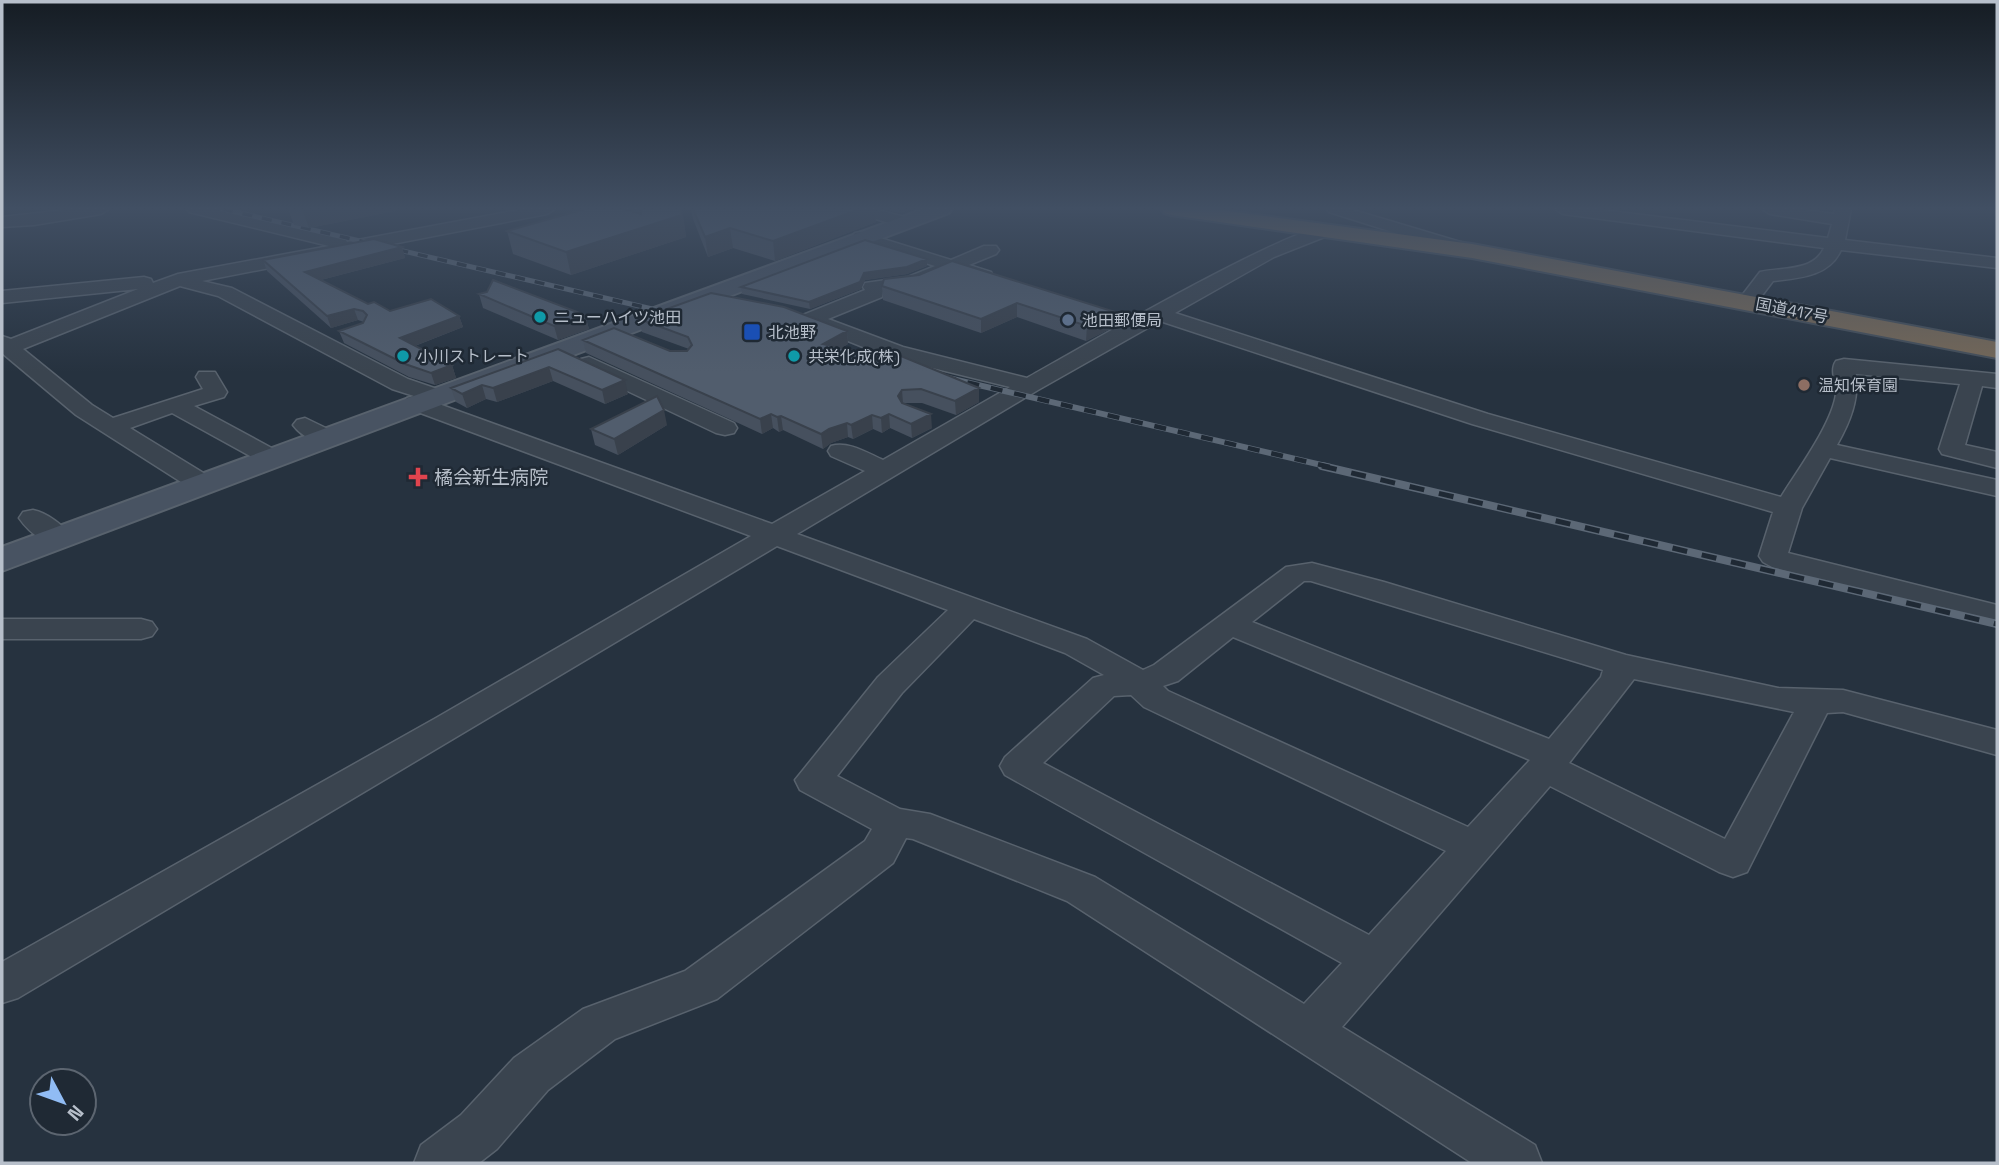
<svg xmlns="http://www.w3.org/2000/svg" width="1999" height="1165" font-family="'Space Grotesk','Noto Sans JP',sans-serif">
<style>
.lines{fill:none;stroke-linecap:round;stroke-linejoin:round}
.street-casing{stroke:#58626d;stroke-width:3}
.secondary-casing{stroke:#58626d;stroke-width:4}
.highway-casing{stroke:#454f5a;stroke-width:4}
.street{fill:#3a444f;fill-rule:evenodd}
.secondary{fill:#485362;fill-rule:evenodd}
.highway{fill:#756858;fill-rule:evenodd}
.rail-far2-casing{stroke:#5c6876;stroke-width:5}
.rail-far1-casing{stroke:#5c6876;stroke-width:6}
.rail-casing{stroke:#5c6876;stroke-width:8}
.rail-far2{stroke:#1f2934;stroke-width:3.5;stroke-dasharray:10;stroke-linecap:butt}
.rail-far1{stroke:#1f2934;stroke-width:4.5;stroke-dasharray:12;stroke-linecap:butt}
.rail{stroke:#1f2934;stroke-width:5;stroke-dasharray:15;stroke-linecap:butt}
.wall{fill:#46505e}
.shaded-wall{fill:#39414c}
.building{fill:#515d6d;stroke:#39414c;stroke-width:2}
.culture-dot{fill:#0f9aa8;stroke:#1f2934;stroke-width:2.5}
.service-dot{fill:#5c6f8a;stroke:#1f2934;stroke-width:2.5}
.transit-dot{fill:#1a4fb4;stroke:#1f2934;stroke-width:2.5}
.education-dot{fill:#8d6e63;stroke:#1f2934;stroke-width:2.5}
.health-dot{fill:#e0444e;stroke:#1f2934;stroke-width:2.5}
.labels{text-anchor:middle;stroke-width:5;stroke-linejoin:round;paint-order:stroke}
.far-street-label{font-size:16px;fill:#b7bfca;stroke:#1f2934}
.far-poi-label{font-size:16px;fill:#b7bfca;stroke:#1f2934;text-anchor:start}
.poi-label{font-size:19px;fill:#b7bfca;stroke:#1f2934;text-anchor:start}
</style>
<rect width="100%" height="100%" fill="#26323f"/>
<g class="lines">
<g class="street-casing">
<path id="street" d="M74,209H109L101,214L34,225L2,227V217Z
M187,209H214L345,239L347,242L524,209H555L547,214L202,281L232,288L408,379L443,391L446,396L443,401L436,403L772,524L865,471L831,456L828,451L831,446C849,441 867,453 883,460L1010,387L888,357L803,323L800,319L803,315L865,290L863,287L865,283L908,277L935,266L855,241L852,237L855,233L861,232L951,260L984,246H996L999,250L996,254L969,265L991,272L993,276L984,282L952,272L919,286L883,291L882,297L828,319L903,347L1027,378C1070,354 1301,219 1332,226L1334,230L1332,234L1274,257L1175,313L1488,414L1781,497C1797,471 1832,424 1836,394C1837,383 1829,371 1836,361L1844,359L1997,374V388L1982,386L1965,445L1997,452V468L1942,454L1939,449L1960,384L1856,374C1859,400 1850,422 1837,445L1997,480V496L1830,458L1802,508L1788,553L1997,605V623L1774,568L1763,562L1759,556L1773,512L1472,424L1160,321L1038,390L797,534L1087,639L1143,670L1154,665L1286,567L1312,563L1384,582L1626,655L1778,688L1843,690L1997,730V755L1843,712L1827,713L1747,872L1733,877L1719,872L1550,786L1342,1027L1535,1145L1542,1163H1472L1067,901L913,839L906,838L893,863L717,999L615,1039L548,1090L497,1149L479,1163H414L421,1145L461,1115L514,1058L583,1009L685,971L865,841L872,829L800,790L795,780L878,677L948,610L777,546L18,998L2,1003V962L436,718L751,536L407,408L403,403L407,398L414,396L392,389L218,296L180,286L23,349L92,405L113,418L203,389L196,377L199,372H215L227,392L224,397L194,406L279,452L283,457L279,462L270,465L261,462L172,413L130,428L210,477L214,483L210,489L201,491L192,489L76,415L2,353V336L11,339L138,289L2,303V291L144,277L151,279L153,283L178,274L329,246L189,212ZM1304,581H1311L1603,670L1601,677L1549,739L1252,622ZM974,619L1065,653L1104,675L1093,678L1005,757L1000,766L1005,775L1342,963L1304,1004L1095,877L930,814L900,809L837,776L902,693ZM1233,637L1530,760L1468,827L1168,691L1163,686L1178,681ZM1634,679L1794,712L1725,839L1569,763ZM1131,695L1144,707L1446,851L1369,935L1043,763L1114,696Z
M851,209H875L908,218L910,222L902,227L853,212Z
M1327,209H1350L1477,247L1480,251L1477,255H1465L1329,212Z
M1555,209H1594L1828,238L1832,224L1770,214L1762,209H1798L1834,214L1835,209H1851L1845,240L1997,258V268L1841,250C1829,277 1798,278 1773,281L1754,306L1747,308L1737,302L1760,272C1782,267 1813,272 1824,248L1563,214Z
M589,357L734,423L737,428L734,433L725,435L716,433L581,369L578,364L581,359Z
M305,418L334,432L337,437L334,442C319,446 302,437 293,425L297,420Z
M33,510C48,513 64,526 73,538L69,544C50,549 30,534 19,518L23,512Z
M2,619H141L152,622L157,629L152,636L141,639H2Z"/>
</g>
<g class="secondary-casing">
<path id="secondary" d="M609,209H644L641,213C631,216 622,216 612,213Z
M924,209H952L949,213L2,571V547Z"/>
</g>
<g class="highway-casing">
<path id="highway" d="M1161,209H1213L1472,244L1997,342V358L1472,258L1171,215L1164,213Z"/>
</g>
<use href="#street" class="street"/>
<use href="#secondary" class="secondary"/>
<use href="#highway" class="highway"/>
<g class="rail-far2-casing">
<path id="rail-far2" d="M223,209L678,315"/>
</g>
<g class="rail-far1-casing">
<path id="rail-far1" d="M944,377L1330,467"/>
</g>
<g class="rail-casing">
<path id="rail" d="M1322,466L1997,624"/>
</g>
<use href="#rail-far2" class="rail-far2"/>
<use href="#rail-far1" class="rail-far1"/>
<use href="#rail" class="rail"/>
</g>
<path class="wall" d="M288,209H394L395,211L309,228L294,225Z
M641,209H682L686,237L571,275L513,254L507,231L641,214Z
M691,209H875L876,222L775,261L733,248L708,257L693,219Z
M883,209H912L899,213Z
M402,247L405,258L321,280L368,304L390,311L459,316L463,327L415,346L452,365L456,378L435,385L409,377L344,343L339,331L363,323L364,322L358,320L331,328L267,271L263,260Z
M927,259V266L907,274L865,280L861,289L810,309L742,294L741,287Z
M919,275L1114,327L1086,341L1017,317L981,333L883,300L882,286Z
M479,294L585,315L589,329L558,340L483,308Z
M639,319L847,331L848,344L841,348L979,388V402L956,415L922,403H904L932,428L912,438L890,428L882,433L873,429L853,439L848,437L831,443L823,449L783,430L779,432L773,428L762,434L586,353L583,340L670,351H687L689,349L642,332Z
M558,349L628,394L605,404L553,381L497,402L486,399L467,408L456,402L451,388Z
M667,425L618,455L595,445L591,429Z"/>
<path class="shaded-wall" d="M302,209H394L395,211L309,228Z
M682,209L686,237L571,275L566,252Z
M860,209H875L876,222L775,261L773,241Z
M899,209H912L899,213Z
M730,228L733,248L708,257L705,237Z
M402,247L405,258L309,283L305,272Z
M927,259V266L907,274L865,280L861,289L810,309L809,302L864,273Z
M1017,303V317L981,333V319Z
M354,309L358,320L331,328L327,316Z
M1115,312L1114,327L1086,341L1087,326Z
M585,315L589,329L558,340L554,326Z
M459,316L463,327L404,350L400,338Z
M847,331L848,344L824,357L823,344Z
M452,365L456,378L435,385L431,373Z
M549,367L553,381L497,402L493,388Z
M625,380L628,394L605,404L602,390Z
M482,385L486,399L467,408L462,394Z
M979,388V402L956,415L955,401Z
M902,390L903,403L898,396Z
M664,410L667,425L618,455L614,439Z
M771,414L773,428L762,434L760,419Z
M889,414L890,428L882,433L881,418Z
M931,414L932,428L912,438L911,424Z
M872,415L873,429L853,439L851,425Z
M781,416L783,430L779,432L777,417Z
M847,423L848,437L831,443L823,449L821,434L829,429Z"/>
<path class="building" d="M585,209H624L641,214V209H681L682,215L566,252L507,231Z
M693,209H860L773,241L730,228L705,237Z
M374,239L402,247L305,272L368,304L374,302L390,311L431,299L459,316L400,338L452,365L431,373L405,364L339,331L363,323L367,315L363,311L354,309L327,316L263,260Z
M865,240L927,259L907,267L864,273L860,282L809,302L741,287Z
M952,261L1115,312L1087,326L1017,303L981,319L882,286L884,279L919,275Z
M493,280L585,315L554,326L479,294L487,292Z
M711,293L784,307L847,331L823,344L887,358L896,354L979,388L955,401L921,389L902,390L898,396L902,403L931,414L911,424L889,414L881,418L872,415L851,425L847,423L829,429L821,434L781,416L777,417L771,414L760,419L583,340L614,328L670,351H687L692,345L688,337L639,319Z
M558,349L625,380L602,390L549,367L493,388L482,385L462,394L451,388Z
M657,396L664,410L614,439L591,429Z"/>
<linearGradient id="sky" x2="0" y2="1"><stop stop-color="#151c23"/><stop offset="0.56" stop-color="#414f63"/><stop offset="1" stop-color="#414f63" stop-opacity="0"/></linearGradient>
<rect width="1999" height="372" fill="url(#sky)"/>
<g class="culture-dot">
<circle cx="540" cy="317" r="7"/>
<circle cx="403" cy="356" r="7"/>
<circle cx="794" cy="356" r="7"/>
</g>
<circle class="service-dot" cx="1068" cy="320" r="7"/>
<rect class="transit-dot" x="743" y="323" width="18" height="18" rx="3.5"/>
<circle class="education-dot" cx="1804" cy="385" r="7"/>
<path class="health-dot" d="M414.5 466.5h7v7h7v7h-7v7h-7v-7h-7v-7h7z"/>
<g class="labels">
<g class="far-street-label">
<text transform="translate(1792 310) rotate(11)" y="6">国道417号</text>
</g>
<g class="far-poi-label">
<text x="554" y="323">ニューハイツ池田</text>
<text x="1082" y="326">池田郵便局</text>
<text x="768" y="338">北池野</text>
<text x="417" y="362">小川ストレート</text>
<text x="808" y="362">共栄化成(株)</text>
<text x="1818" y="391">温知保育園</text>
</g>
<g class="poi-label">
<text x="434" y="484">橘会新生病院</text>
</g>
</g>
<rect width="1999" height="1165" fill="none" stroke="#b7bfca" stroke-width="7"/>
<g transform="translate(63 1102) rotate(131)"><circle r="33" fill="#1f2934" stroke="#5c6570" stroke-width="2"/>
<path d="M0-5L12 26L0 18L-12 26Z" fill="#91bcf4"/>
<text y="-10" font-size="19" font-weight="bold" text-anchor="middle" fill="#b7bfca">N</text>
</g>
</svg>
